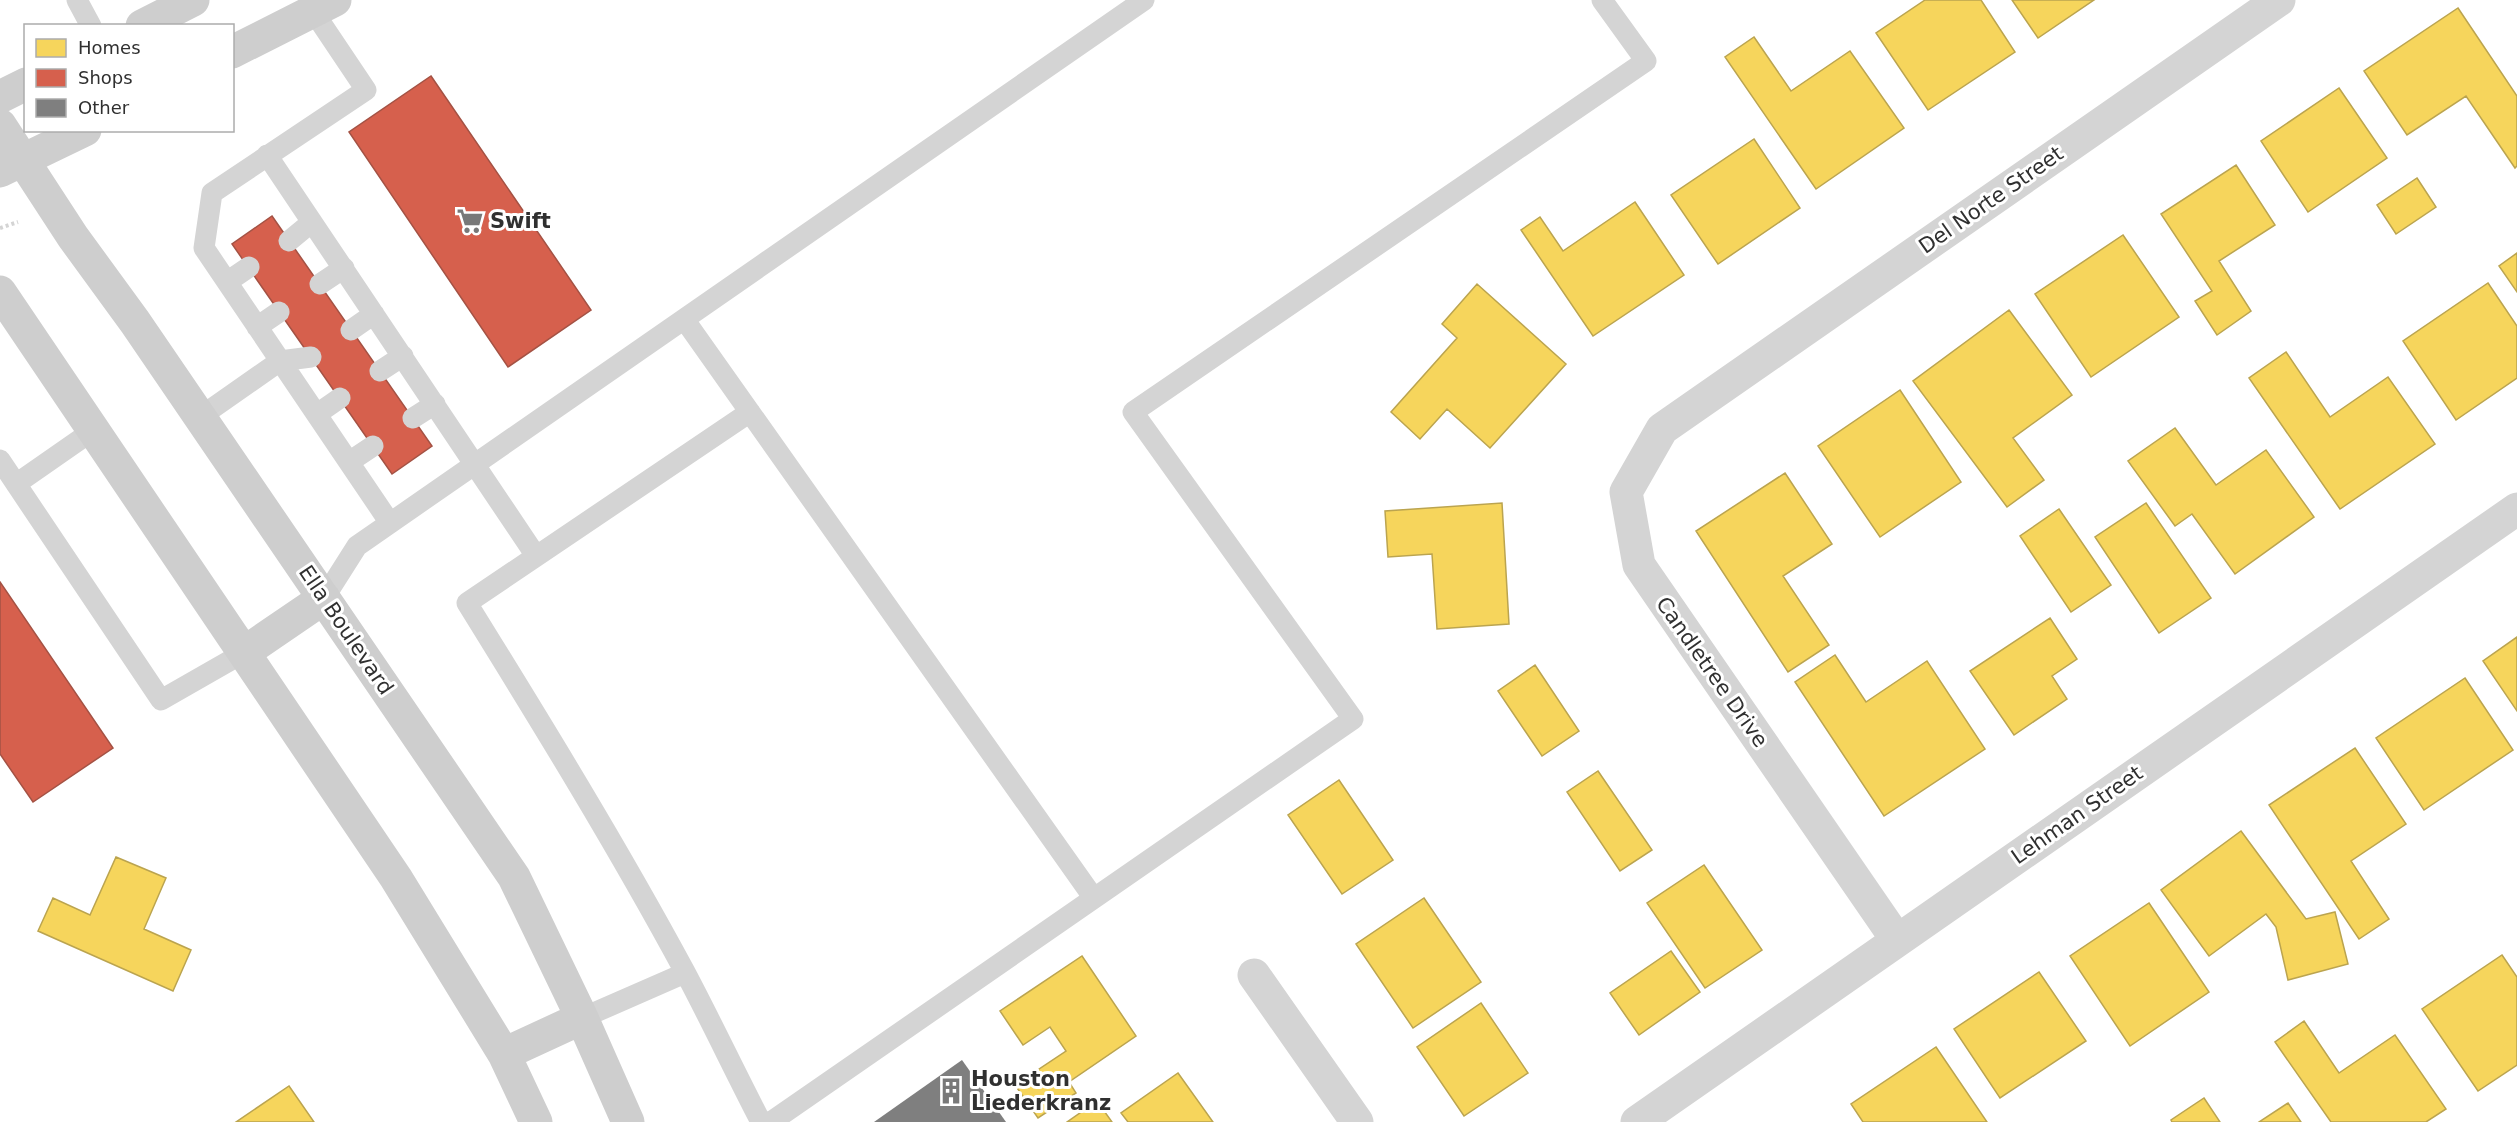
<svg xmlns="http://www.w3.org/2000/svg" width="2517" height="1122" font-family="'DejaVu Sans',sans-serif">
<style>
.homes{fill:#f6d55c;stroke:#bba44f;stroke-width:1.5}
.shops{fill:#d6604d;stroke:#a45244;stroke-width:1.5}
.building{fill:#7f7f7f}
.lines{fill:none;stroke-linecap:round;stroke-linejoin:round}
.path{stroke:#d4d4d4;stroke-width:4;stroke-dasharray:3 3;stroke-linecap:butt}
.lane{stroke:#d4d4d4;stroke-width:21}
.street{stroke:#d4d4d4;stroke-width:33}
.secondary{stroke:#cecece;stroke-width:33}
.labels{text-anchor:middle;stroke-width:6;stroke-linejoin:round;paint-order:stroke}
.street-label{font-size:21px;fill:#303030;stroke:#fff}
.poi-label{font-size:21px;font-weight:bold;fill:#303030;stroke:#fff;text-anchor:start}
</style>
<rect width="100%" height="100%" fill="#fff"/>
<path class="homes" d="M1925,0H1981L2015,52L1928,110L1876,33Z
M2012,0H2094L2038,38Z
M2458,8L2517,96V166L2515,168L2466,96L2407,135L2364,71Z
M1754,37L1791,91L1850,51L1904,128L1816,189L1725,57Z
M2339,88L2387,158L2308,212L2261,141Z
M1754,139L1800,208L1718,264L1671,195Z
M2236,165L2275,225L2219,261L2251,311L2217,335L2195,301L2212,291L2161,214Z
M2417,178L2436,207L2396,234L2377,205Z
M1635,202L1684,275L1593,336L1521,230L1540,217L1563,251Z
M2123,235L2179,317L2091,377L2035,294Z
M2517,253V292L2499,266Z
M2488,283L2517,326V378L2456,420L2403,341Z
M1477,284L1566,364L1490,448L1447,409L1420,439L1391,412L1457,338L1442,324Z
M2009,310L2072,395L2013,438L2044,480L2007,507L1913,381Z
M2286,352L2330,417L2388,377L2435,444L2340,509L2249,378Z
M1900,390L1961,482L1880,537L1818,446Z
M2175,428L2216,485L2266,450L2314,517L2235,574L2192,514L2175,526L2128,461Z
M1785,473L1832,544L1783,576L1829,645L1788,672L1696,531Z
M1502,503L1509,624L1437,629L1432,554L1388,557L1385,511Z
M2146,503L2211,598L2159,633L2095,537Z
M2059,509L2111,585L2071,612L2020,536Z
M2050,618L2077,659L2052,676L2067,699L2014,735L1970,671Z
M2517,637V711L2483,661Z
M1835,655L1866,702L1927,661L1985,749L1884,816L1795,682Z
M1535,665L1579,731L1542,756L1498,691Z
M2465,678L2513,750L2424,810L2376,738Z
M2355,748L2406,824L2351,861L2389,919L2359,939L2269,805Z
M1598,771L1652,850L1620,871L1567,792Z
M1339,780L1393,860L1342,894L1288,815Z
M2241,831L2306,919L2335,912L2348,964L2288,980L2276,927L2266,914L2209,956L2161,890Z
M116,857L166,878L144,929L191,950L173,991L38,931L53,898L90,915Z
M1704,865L1762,950L1705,988L1647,903Z
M1424,898L1481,982L1413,1028L1356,944Z
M2149,903L2209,992L2130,1046L2070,956Z
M1671,951L1700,992L1639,1035L1610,993Z
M2502,955L2517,977V1065L2478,1091L2422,1009Z
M1082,956L1136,1036L1069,1082L1076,1093L1038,1118L1015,1085L1066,1051L1050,1027L1023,1045L1000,1011Z
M2039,972L2086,1041L2000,1098L1954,1029Z
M1481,1003L1528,1073L1464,1116L1417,1047Z
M2304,1021L2339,1073L2395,1035L2446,1109L2426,1122H2331L2275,1042Z
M1936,1047L1987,1122H1863L1851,1104Z
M1178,1073L1213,1122H1128L1121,1113Z
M289,1086L314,1122H236Z
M2204,1098L2220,1122H2172L2171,1120Z
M1097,1101L1112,1122H1067Z
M2288,1103L2301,1122H2259Z"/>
<path class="shops" d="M431,76L591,310L508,367L349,132Z
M272,216L432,446L392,474L232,244Z
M0,582L113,748L33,802L0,754Z"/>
<path class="building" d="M962,1060L1006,1122H874Z"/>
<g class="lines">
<path class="path" d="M0,228L18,222"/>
<path class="lane" d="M77,0L91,26
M313,11L366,90L212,193L204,248L390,523
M267,155L536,556
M289,241L312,222
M227,282L249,267
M320,284L344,268
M684,319L1093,897
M257,327L279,312
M351,330L374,314
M380,371L403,356
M750,412L467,603C542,724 617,846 685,972C711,1021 735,1072 761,1122
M317,414L340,398
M200,417L280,361L311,357
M413,418L435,404
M0,460L161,700L245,652
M349,462L373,446
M16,484L95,429
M324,598L357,546L1144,0
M582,1018L685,973
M771,1122L1353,719L1133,412L1646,61L1602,0"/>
<path class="street" d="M1897,940L1639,565L1626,492L1662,429L2279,0
M1254,975L1357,1122
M1637,1122L2517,509"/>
<path class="secondary" d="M142,26L193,0
M232,52L335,0
M0,97L26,84
M0,125L73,237L135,322L514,877L582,1018L628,1122
M0,171L85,130
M0,292L396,878L504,1054L536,1122
M245,652L324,598
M504,1054L582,1018"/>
</g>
<defs>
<g id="supermarket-bare" transform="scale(2.07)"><path d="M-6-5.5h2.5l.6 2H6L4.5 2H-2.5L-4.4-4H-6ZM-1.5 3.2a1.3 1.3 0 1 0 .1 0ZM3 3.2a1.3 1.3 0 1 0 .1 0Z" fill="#787878" stroke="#fff" stroke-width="2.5" paint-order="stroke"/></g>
<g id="building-bare" transform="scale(2.07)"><path d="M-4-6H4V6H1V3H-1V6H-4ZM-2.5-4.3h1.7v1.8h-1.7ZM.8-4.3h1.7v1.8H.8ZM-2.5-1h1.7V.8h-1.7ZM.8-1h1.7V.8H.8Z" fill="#787878" stroke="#fff" stroke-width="2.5" paint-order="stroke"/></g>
</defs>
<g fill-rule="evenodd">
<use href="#supermarket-bare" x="470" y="221"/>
<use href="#building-bare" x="951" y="1091"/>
</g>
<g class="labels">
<g class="street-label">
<text transform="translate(1991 200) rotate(-35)" y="7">Del Norte Street</text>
<text transform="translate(346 630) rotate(56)" y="7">Ella Boulevard</text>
<text transform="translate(1712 672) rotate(55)" y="7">Candletree Drive</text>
<text transform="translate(2077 815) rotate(-35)" y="7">Lehman Street</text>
</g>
<g class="poi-label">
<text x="490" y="228">Swift</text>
<text x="971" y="1086">Houston<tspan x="971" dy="24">Liederkranz</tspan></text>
</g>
</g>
<rect x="24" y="24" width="210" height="108" fill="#ffffff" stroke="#acacac" stroke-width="1.5"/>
<rect x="36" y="39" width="30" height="18" fill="#f6d55c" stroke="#acacac" stroke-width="1.5"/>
<text x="78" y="54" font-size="18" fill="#303030">Homes</text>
<rect x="36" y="69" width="30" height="18" fill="#d6604d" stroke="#acacac" stroke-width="1.5"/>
<text x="78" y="84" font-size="18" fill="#303030">Shops</text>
<rect x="36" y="99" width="30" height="18" fill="#7f7f7f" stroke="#acacac" stroke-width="1.5"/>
<text x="78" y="114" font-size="18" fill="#303030">Other</text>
</svg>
